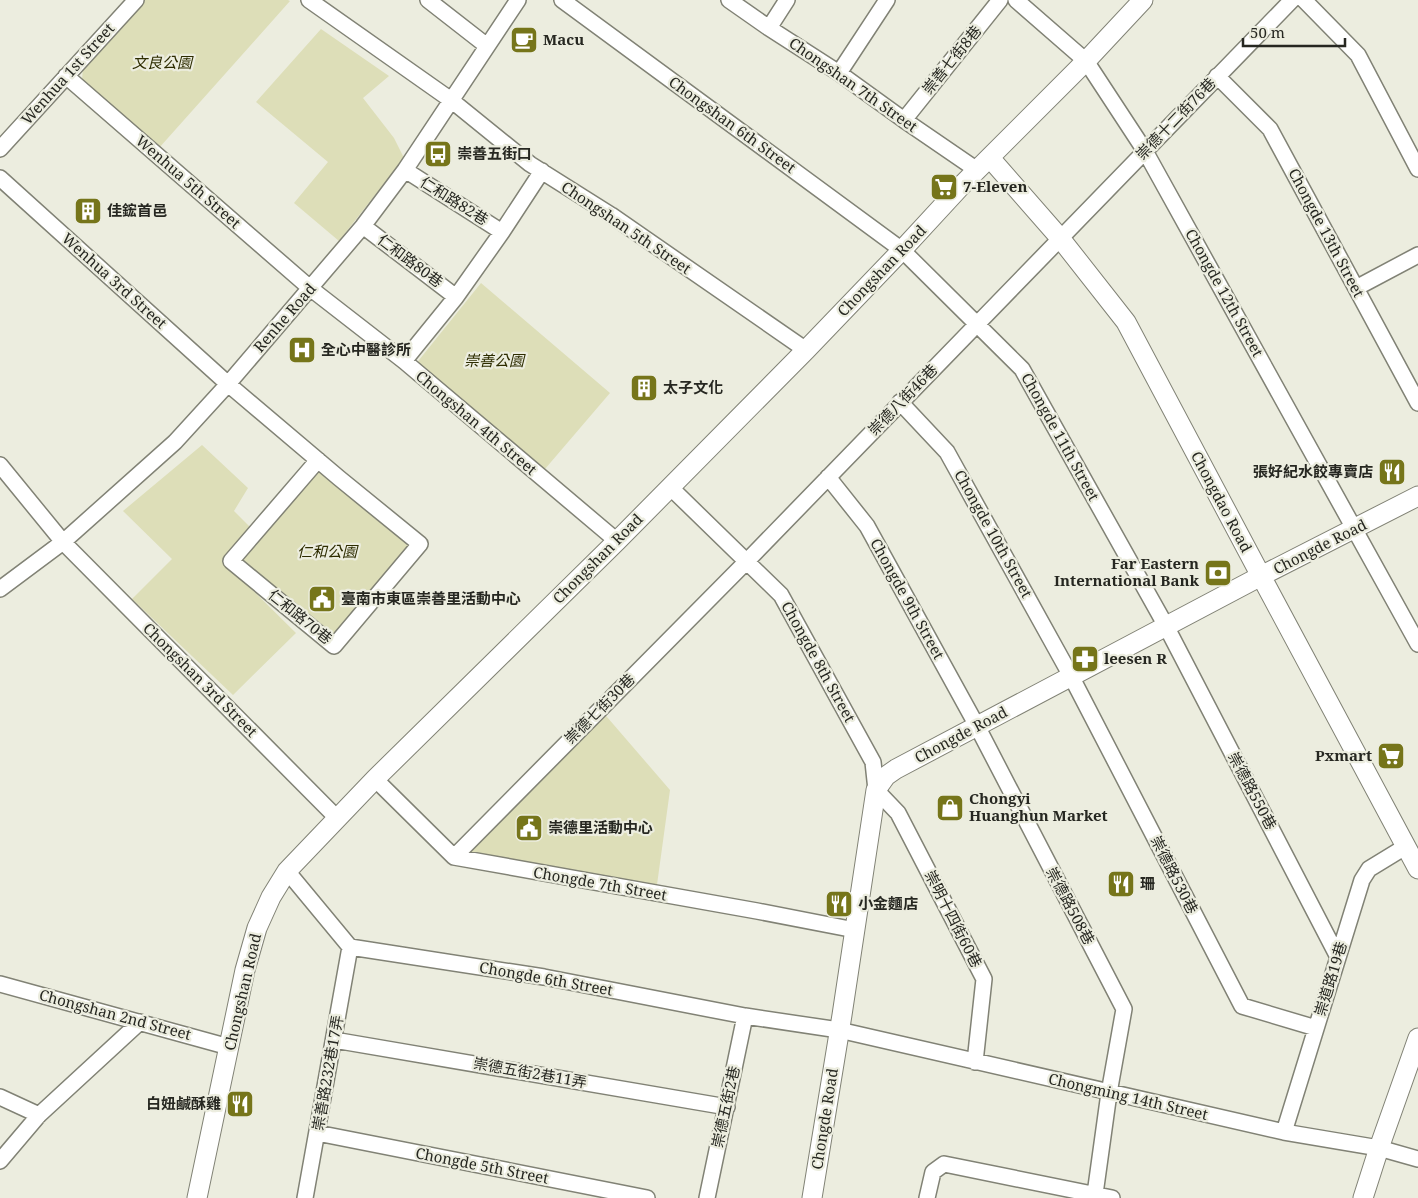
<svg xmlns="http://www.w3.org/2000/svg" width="1418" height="1198" font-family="'Noto Serif','Noto Sans TC',serif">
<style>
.green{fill:#dddeb8}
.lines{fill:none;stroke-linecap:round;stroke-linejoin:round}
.minor-casing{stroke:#818275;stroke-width:18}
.tertiary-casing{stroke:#818275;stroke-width:21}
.minor{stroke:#fff;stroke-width:15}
.tertiary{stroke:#fff;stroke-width:19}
.labels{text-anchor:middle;stroke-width:4.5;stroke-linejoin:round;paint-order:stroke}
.poi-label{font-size:15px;font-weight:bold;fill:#262721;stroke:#eceddf;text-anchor:start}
.street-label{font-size:15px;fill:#262721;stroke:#eceddf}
.park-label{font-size:15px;font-style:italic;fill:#2d2c00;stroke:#eceddf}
</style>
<rect width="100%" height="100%" fill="#eceddf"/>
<path class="green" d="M144,0H288L290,1L159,148L82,81L83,66Z
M321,29L389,76L363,98L394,138L404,158L339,241L294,203L328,162L256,102Z
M481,283L610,393L545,469L415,365Z
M202,445L248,488L234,511L250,527L225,563L296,633L233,695L132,599L172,559L123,511Z
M319,467L413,544L334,639L241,561Z
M601,710L670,790L656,892L474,860L461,850Z"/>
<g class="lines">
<g class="minor-casing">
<path id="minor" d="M309,0L451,100L530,164L611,215L806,350
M428,0L487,46
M562,0L902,250L1022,369L1166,626L1338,957
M729,0L769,28L839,73L904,120L977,170
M1016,0L1086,61L1145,151L1418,644
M1304,0L1358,55L1418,169
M769,28L787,0
M839,73L887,0
M66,76L310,288L404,361L617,541
M1217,76L1270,129L1418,403
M904,120L1000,0
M0,149L136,0
M405,170L502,232
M0,178L228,384L339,478L420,544L334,646L231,561L318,460
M363,226L456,297
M1356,288L1418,255
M404,361L456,297L502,232L542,171
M900,402L947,452L1071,676L1242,1006L1316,1028
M0,465L63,542L337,818
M828,477L867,526L977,726L1124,1009L1109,1093L1095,1194
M670,487L781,595L873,762L876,790L898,813L984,979L975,1062
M0,589L63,542L175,442L228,384L363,226L405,170L518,0
M375,779L454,857L757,911L855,930
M454,857L747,561L1292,0
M287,871L350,947L544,977L745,1016L839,1030L1284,1132L1379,1148L1418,1159
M0,984L229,1047
M334,1040L727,1107
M0,1097L39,1115
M1284,1132L1362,880L1369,869L1405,847
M317,1133L647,1198
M0,1161L39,1115L140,1022
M305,1198L350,947
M707,1198L745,1016
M927,1198L933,1172L944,1164L1112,1198"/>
</g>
<g class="tertiary-casing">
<path id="tertiary" d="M990,158L1060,238L1126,322L1261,576L1418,869
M197,1198L245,970L257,928L271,897L287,871L375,779L617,541L806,350L902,250L962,185L1086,61L1143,0
M812,1198L842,1015L876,790L886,776L896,769L1261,576L1418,496
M1363,1198L1379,1148L1418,1038"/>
</g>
<use href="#minor" class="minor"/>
<use href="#tertiary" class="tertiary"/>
</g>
<defs>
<g id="cafe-square" transform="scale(1.4375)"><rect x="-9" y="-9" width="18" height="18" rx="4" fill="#76751a" stroke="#eceddf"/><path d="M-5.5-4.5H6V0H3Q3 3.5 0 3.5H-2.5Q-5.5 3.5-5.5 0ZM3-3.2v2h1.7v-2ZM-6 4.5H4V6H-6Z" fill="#fff"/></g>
<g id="bus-square" transform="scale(1.4375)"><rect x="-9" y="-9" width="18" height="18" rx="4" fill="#76751a" stroke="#eceddf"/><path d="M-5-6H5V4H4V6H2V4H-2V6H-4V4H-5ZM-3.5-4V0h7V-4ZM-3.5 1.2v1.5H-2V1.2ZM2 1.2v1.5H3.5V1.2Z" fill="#fff"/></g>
<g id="supermarket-square" transform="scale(1.4375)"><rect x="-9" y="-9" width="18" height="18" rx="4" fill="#76751a" stroke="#eceddf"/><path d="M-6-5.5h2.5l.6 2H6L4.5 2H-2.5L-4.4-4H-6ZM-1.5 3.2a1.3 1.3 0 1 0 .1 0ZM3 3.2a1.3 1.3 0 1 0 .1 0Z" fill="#fff"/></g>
<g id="building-square" transform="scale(1.4375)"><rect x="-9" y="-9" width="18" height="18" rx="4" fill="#76751a" stroke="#eceddf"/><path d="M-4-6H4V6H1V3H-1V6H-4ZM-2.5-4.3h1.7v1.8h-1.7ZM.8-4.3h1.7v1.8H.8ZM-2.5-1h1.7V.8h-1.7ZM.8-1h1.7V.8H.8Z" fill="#fff"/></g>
<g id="hospital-square" transform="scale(1.4375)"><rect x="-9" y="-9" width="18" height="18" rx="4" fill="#76751a" stroke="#eceddf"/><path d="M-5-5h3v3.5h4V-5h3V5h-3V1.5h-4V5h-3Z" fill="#fff"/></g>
<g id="restaurant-square" transform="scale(1.4375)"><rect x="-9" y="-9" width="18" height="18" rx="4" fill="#76751a" stroke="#eceddf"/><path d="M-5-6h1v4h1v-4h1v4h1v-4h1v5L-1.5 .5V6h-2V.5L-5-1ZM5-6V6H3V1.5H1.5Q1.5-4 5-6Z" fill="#fff"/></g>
<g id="bank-square" transform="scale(1.4375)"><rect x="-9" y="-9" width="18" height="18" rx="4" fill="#76751a" stroke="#eceddf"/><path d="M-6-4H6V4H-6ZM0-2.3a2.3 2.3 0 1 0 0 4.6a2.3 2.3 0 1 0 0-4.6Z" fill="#fff"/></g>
<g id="civic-square" transform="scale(1.4375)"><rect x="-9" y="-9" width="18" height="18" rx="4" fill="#76751a" stroke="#eceddf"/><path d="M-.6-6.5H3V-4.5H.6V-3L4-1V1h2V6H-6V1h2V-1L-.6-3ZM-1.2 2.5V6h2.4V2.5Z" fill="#fff"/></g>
<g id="pharmacy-square" transform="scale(1.4375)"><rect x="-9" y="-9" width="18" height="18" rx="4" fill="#76751a" stroke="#eceddf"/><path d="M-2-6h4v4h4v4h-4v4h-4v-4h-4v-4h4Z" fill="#fff"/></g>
<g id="shop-square" transform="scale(1.4375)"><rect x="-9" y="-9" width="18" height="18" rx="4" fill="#76751a" stroke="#eceddf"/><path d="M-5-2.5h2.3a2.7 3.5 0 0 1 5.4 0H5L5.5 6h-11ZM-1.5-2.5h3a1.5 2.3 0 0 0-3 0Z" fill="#fff"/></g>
</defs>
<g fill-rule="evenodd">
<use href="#cafe-square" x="524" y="40"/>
<use href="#bus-square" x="438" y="154"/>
<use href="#supermarket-square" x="944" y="187"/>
<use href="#building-square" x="88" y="211"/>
<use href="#hospital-square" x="302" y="350"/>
<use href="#building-square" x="644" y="388"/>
<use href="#restaurant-square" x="1392" y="472"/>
<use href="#bank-square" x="1218" y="573"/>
<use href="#civic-square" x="322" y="599"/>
<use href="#pharmacy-square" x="1085" y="659"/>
<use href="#supermarket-square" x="1391" y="756"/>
<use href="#shop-square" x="950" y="808"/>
<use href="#civic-square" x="529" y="828"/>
<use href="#restaurant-square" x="1121" y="884"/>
<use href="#restaurant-square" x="839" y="904"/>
<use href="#restaurant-square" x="240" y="1104"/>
</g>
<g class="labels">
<g class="poi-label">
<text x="543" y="45">Macu</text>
<text x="457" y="159">崇善五街口</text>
<text x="963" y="192">7-Eleven</text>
<text x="107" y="216">佳鋐首邑</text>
<text x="321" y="355">全心中醫診所</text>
<text x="663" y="393">太子文化</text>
<text x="1373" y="477" text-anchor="end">張好紀水餃專賣店</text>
<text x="1199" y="569" text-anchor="end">Far Eastern<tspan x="1199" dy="17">International Bank</tspan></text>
<text x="341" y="604">臺南市東區崇善里活動中心</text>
<text x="1104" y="664">leesen R</text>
<text x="1372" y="761" text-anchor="end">Pxmart</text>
<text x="969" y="804">Chongyi<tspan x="969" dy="17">Huanghun Market</tspan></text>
<text x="548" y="833">崇德里活動中心</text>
<text x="1140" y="889">珊</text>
<text x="858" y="909">小金麵店</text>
<text x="221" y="1109" text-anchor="end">白妞鹹酥雞</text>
</g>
<g class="street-label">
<text transform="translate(952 60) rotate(-51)" y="5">崇善七街8巷</text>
<text transform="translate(68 74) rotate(-48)" y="5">Wenhua 1st Street</text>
<text transform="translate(853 85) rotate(35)" y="5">Chongshan 7th Street</text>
<text transform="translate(1176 119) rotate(-46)" y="5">崇德十二街76巷</text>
<text transform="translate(732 125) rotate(36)" y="5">Chongshan 6th Street</text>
<text transform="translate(188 182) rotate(41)" y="5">Wenhua 5th Street</text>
<text transform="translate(454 201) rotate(32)" y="5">仁和路82巷</text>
<text transform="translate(626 228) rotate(34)" y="5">Chongshan 5th Street</text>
<text transform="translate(1326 233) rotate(62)" y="5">Chongde 13th Street</text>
<text transform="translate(410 261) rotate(37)" y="5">仁和路80巷</text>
<text transform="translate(882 271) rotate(-46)" y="5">Chongshan Road</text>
<text transform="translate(114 281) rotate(42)" y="5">Wenhua 3rd Street</text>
<text transform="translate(1224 293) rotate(61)" y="5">Chongde 12th Street</text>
<text transform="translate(285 318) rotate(-49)" y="5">Renhe Road</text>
<text transform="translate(903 400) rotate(-46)" y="5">崇德八街46巷</text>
<text transform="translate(476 423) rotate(40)" y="5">Chongshan 4th Street</text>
<text transform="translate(1060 437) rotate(61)" y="5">Chongde 11th Street</text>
<text transform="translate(1221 502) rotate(62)" y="5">Chongdao Road</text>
<text transform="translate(993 534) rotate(61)" y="5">Chongde 10th Street</text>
<text transform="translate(1320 547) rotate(-27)" y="5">Chongde Road</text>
<text transform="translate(598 559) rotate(-45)" y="5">Chongshan Road</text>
<text transform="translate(907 599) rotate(61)" y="5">Chongde 9th Street</text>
<text transform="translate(300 617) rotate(39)" y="5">仁和路70巷</text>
<text transform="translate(818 662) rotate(61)" y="5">Chongde 8th Street</text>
<text transform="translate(200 680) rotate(45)" y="5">Chongshan 3rd Street</text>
<text transform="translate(600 709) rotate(-45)" y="5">崇德七街30巷</text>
<text transform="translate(961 735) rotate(-28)" y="5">Chongde Road</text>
<text transform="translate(1252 791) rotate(62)" y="5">崇德路550巷</text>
<text transform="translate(1174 875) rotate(63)" y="5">崇德路530巷</text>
<text transform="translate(600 884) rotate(10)" y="5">Chongde 7th Street</text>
<text transform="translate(1070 906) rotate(62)" y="5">崇德路508巷</text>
<text transform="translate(953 919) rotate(63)" y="5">崇明十四街60巷</text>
<text transform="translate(546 979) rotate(10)" y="5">Chongde 6th Street</text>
<text transform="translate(1331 979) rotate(-73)" y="5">崇道路19巷</text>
<text transform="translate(243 992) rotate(-77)" y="5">Chongshan Road</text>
<text transform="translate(115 1015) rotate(15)" y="5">Chongshan 2nd Street</text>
<text transform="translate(328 1073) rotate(-80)" y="5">崇善路232巷17弄</text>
<text transform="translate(530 1073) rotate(10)" y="5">崇德五街2巷11弄</text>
<text transform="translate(1128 1097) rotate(13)" y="5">Chongming 14th Street</text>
<text transform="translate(726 1107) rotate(-78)" y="5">崇德五街2巷</text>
<text transform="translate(825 1119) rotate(-81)" y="5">Chongde Road</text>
<text transform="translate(482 1166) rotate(11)" y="5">Chongde 5th Street</text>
</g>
<g class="park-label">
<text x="162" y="68">文良公園</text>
<text x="494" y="366">崇善公園</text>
<text x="327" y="557">仁和公園</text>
</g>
</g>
<path d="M1243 38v8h102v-8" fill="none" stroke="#262721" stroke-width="2.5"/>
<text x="1250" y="38" font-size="15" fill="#262721" stroke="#eceddf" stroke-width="4" paint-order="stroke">50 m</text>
</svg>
